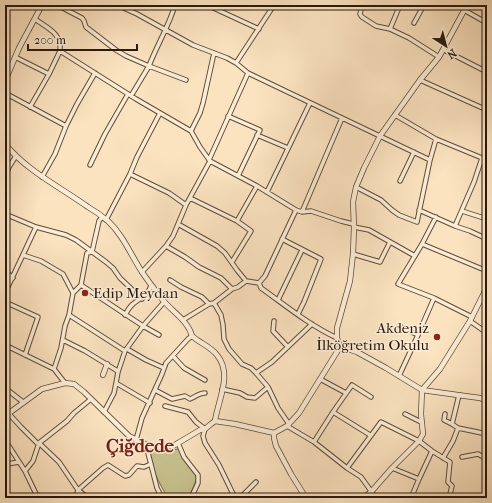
<svg xmlns="http://www.w3.org/2000/svg" width="492" height="503" font-family="'IM FELL French Canon',serif">
<style>
.green{fill:#c6c18d;stroke:#786d4e}
.lines{fill:none;stroke-linecap:round;stroke-linejoin:round}
.minor-casing{stroke:#5e4c3b;stroke-width:5.5}
.tertiary-casing{stroke:#5e4c3b;stroke-width:6}
.minor{stroke:#fcedd6;stroke-width:3.5}
.tertiary{stroke:#fcedd6;stroke-width:4.5}
.poi-dot{fill:#8f2418;stroke:#fcedd6;stroke-width:1.5}
.labels{text-anchor:middle;stroke-width:3;stroke-linejoin:round;paint-order:stroke}
.poi-label{font-size:15px;fill:#29190f;stroke:#fcedd6;text-anchor:start}
.district-label{font-size:19px;font-weight:bold;fill:#7a1f14;stroke:#fcedd6}
</style>
<rect width="100%" height="100%" fill="#fbe3c0"/>
<filter id="stains"><feTurbulence type="fractalNoise" baseFrequency=".005" numOctaves="4"/><feColorMatrix values="0 0 0 0 .2 0 0 0 0 .09 0 0 0 0 .02 0 0 0 .5 -.17"/></filter>
<radialGradient id="worn" r=".72"><stop offset=".6" stop-color="#630" stop-opacity="0"/><stop offset="1" stop-color="#630" stop-opacity=".3"/></radialGradient>
<path class="green" d="M183,449L185,458L196,475V480L193,488L188,498H168C158,481 152,470 148,450Z"/>
<g class="lines">
<g class="minor-casing">
<path id="minor" d="M57,5L82,18L84,21L86,27L116,50L126,56L149,66C157,45 169,26 175,5
M117,5L137,14L193,45L227,58L236,63L248,73L430,160
M207,5L259,29
M362,5L360,14L362,17L376,26L390,29L409,38L439,57
M464,10L487,23
M35,19C47,28 62,33 60,51L136,99L191,131L200,147L210,161L257,186L296,210L302,212L311,211L341,221L353,224
M414,23L424,5
M390,29L400,5
M444,50L487,72
M15,57L49,74
M236,63L274,5
M420,80L487,110
M5,93L66,126
M131,96L149,66L186,80
M30,107L49,74L60,51
M395,115L436,139L487,160
M228,116L260,130L238,176
M191,131L200,113L203,103L214,53
M257,135L288,148
M209,160L248,73
M90,165L105,134L128,94
M130,174L169,193L186,205
M5,177L9,167L16,156
M42,177L55,154L66,126L77,104L95,73
M400,181L414,152
M356,187L381,200L392,210L399,215L417,222L430,160L436,139
M267,192L310,103
M190,198L237,221L251,231L232,262
M419,210L455,226L470,231L487,239
M462,211L487,219
M302,212L342,118
M5,214L36,227L66,235L76,240L106,262L113,268L120,278L142,299
M436,217L422,244L398,284L434,298L472,317
M106,220L130,174L137,157L160,113
M237,221L257,186
M178,224L217,246L225,253L237,270L246,281L259,283L261,288C285,305 309,325 337,338
M455,226L474,182L482,158
M354,227L369,230L415,256
M282,239L321,259L304,302L298,314
M422,244L487,271
M166,246L185,257L199,267L221,278L232,289
M353,254L380,262L390,242
M23,255L41,261L63,274L73,293
M5,271L13,278
M142,272L166,246L173,236L186,205L210,161
M170,280L181,287L202,297L209,304
M259,283L265,276L296,210
M81,285L143,326L125,351L118,372L116,383L150,403
M5,293L36,227
M278,300L302,250
M5,302L38,317L25,355
M214,303L221,315L223,325L224,339L229,349L242,364L251,368L256,373L268,387L278,408L289,424
M69,315L125,351
M125,315C127,312 129,307 133,304C140,298 149,295 151,285
M183,320L209,304L214,303L232,289L238,287L246,281
M274,321L273,331L288,347
M470,321L487,333
M399,326L418,335
M159,335L143,326L164,302
M63,340L85,351L116,370L118,372
M5,345L54,369
M127,349L146,360L164,368
M173,356L184,368L205,380
M256,373L272,362L312,324
M399,376L418,335L434,298
M320,379L346,393
M65,383L54,369L61,348L65,326L69,315L73,293L81,285L87,253L92,252L99,221L102,217
M5,388L23,402
M222,389L240,393L247,397L255,398L268,387
M155,390L172,399L185,396L190,399C195,397 199,393 205,393
M486,400L487,389
M165,406L188,412L196,422L205,429L203,436L205,443L219,465L235,498
M104,412L114,393L116,383
M333,412L370,435
M9,414L21,427L37,443H39L59,462L78,490L88,498
M405,414L421,422
M445,414L444,420L452,424L458,428
M452,424L459,395
M287,426L314,442L347,468L361,477L376,498
M5,440L25,471L38,498
M136,440L142,418L162,374L166,363L188,339L192,336
M314,442L333,412L352,385L371,397
M178,443L184,457L198,475V483L191,498
M149,446L148,453L157,488L162,498
M462,457L478,454L487,459
M443,458L453,441L458,428L487,434
M5,466L7,464L19,462
M347,468L381,422L419,441L432,451L450,462L448,482L452,486L449,498
M392,468L419,479
M25,471L33,461L39,443L67,421L74,413L91,399
M72,498L77,494L78,490L103,468L108,465L125,476L129,475L137,466L144,467L151,464
M238,498L242,496L256,482
M411,498L419,479L432,451"/>
</g>
<g class="tertiary-casing">
<path id="tertiary" d="M5,81L19,48L42,5
M5,144C27,171 60,187 88,207C95,211 102,216 108,221C123,235 131,255 142,272C148,281 155,290 162,299C171,311 188,320 192,336C200,343 211,347 217,355C233,374 218,400 215,421
M340,347L337,338V328L350,281L353,254L354,227L353,202L356,187L364,168L380,136L420,80L439,57L467,5
M340,347L351,350L357,352L386,368L422,390L465,396L480,398L487,401
M103,375L107,364
M5,416L42,389L65,383L74,384L84,392L129,436L149,446L159,447L173,446L200,430L205,429L211,424L215,421L235,424L274,433L287,426L299,413L340,347
M274,433V438L276,446L291,474L306,498
M363,498L371,492L392,468L419,441L423,434L421,414L422,390L440,369L470,321L487,287"/>
</g>
<use href="#minor" class="minor"/>
<use href="#tertiary" class="tertiary"/>
</g>
<g class="poi-dot">
<circle cx="85" cy="293" r="4"/>
<circle cx="437" cy="337" r="4"/>
</g>
<g class="labels">
<g class="poi-label">
<text x="93" y="298">Edip Meydan</text>
<text x="429" y="333" text-anchor="end">Akdeniz<tspan x="429" dy="17">İlköğretim Okulu</tspan></text>
</g>
<g class="district-label">
<text x="140" y="452">Çiğdede</text>
</g>
</g>
<rect width="492" height="503" fill="none" stroke="#fbe3c0" stroke-width="20"/>
<rect x="6" y="6" width="480" height="491" fill="none" stroke="#29190f" stroke-width="2"/>
<rect x="10" y="10" width="472" height="483" fill="none" stroke="#29190f"/>
<g transform="translate(446 46) rotate(144)" stroke="#fcedd6" stroke-width="3" paint-order="stroke">
<path d="M0-3L7 15L0 10L-7 15Z" fill="#29190f"/>
<text y="-6" font-size="11" font-weight="bold" text-anchor="middle" fill="#29190f">N</text>
</g>
<path d="M28 44v6h109v-6" fill="none" stroke="#29190f" stroke-width="2"/>
<text x="34" y="44" font-size="12" fill="#29190f" stroke="#fcedd6" stroke-width="3" paint-order="stroke">200 m</text>
<rect width="100%" height="100%" filter="url(#stains)"/>
<rect width="100%" height="100%" fill="url(#worn)"/>
</svg>
